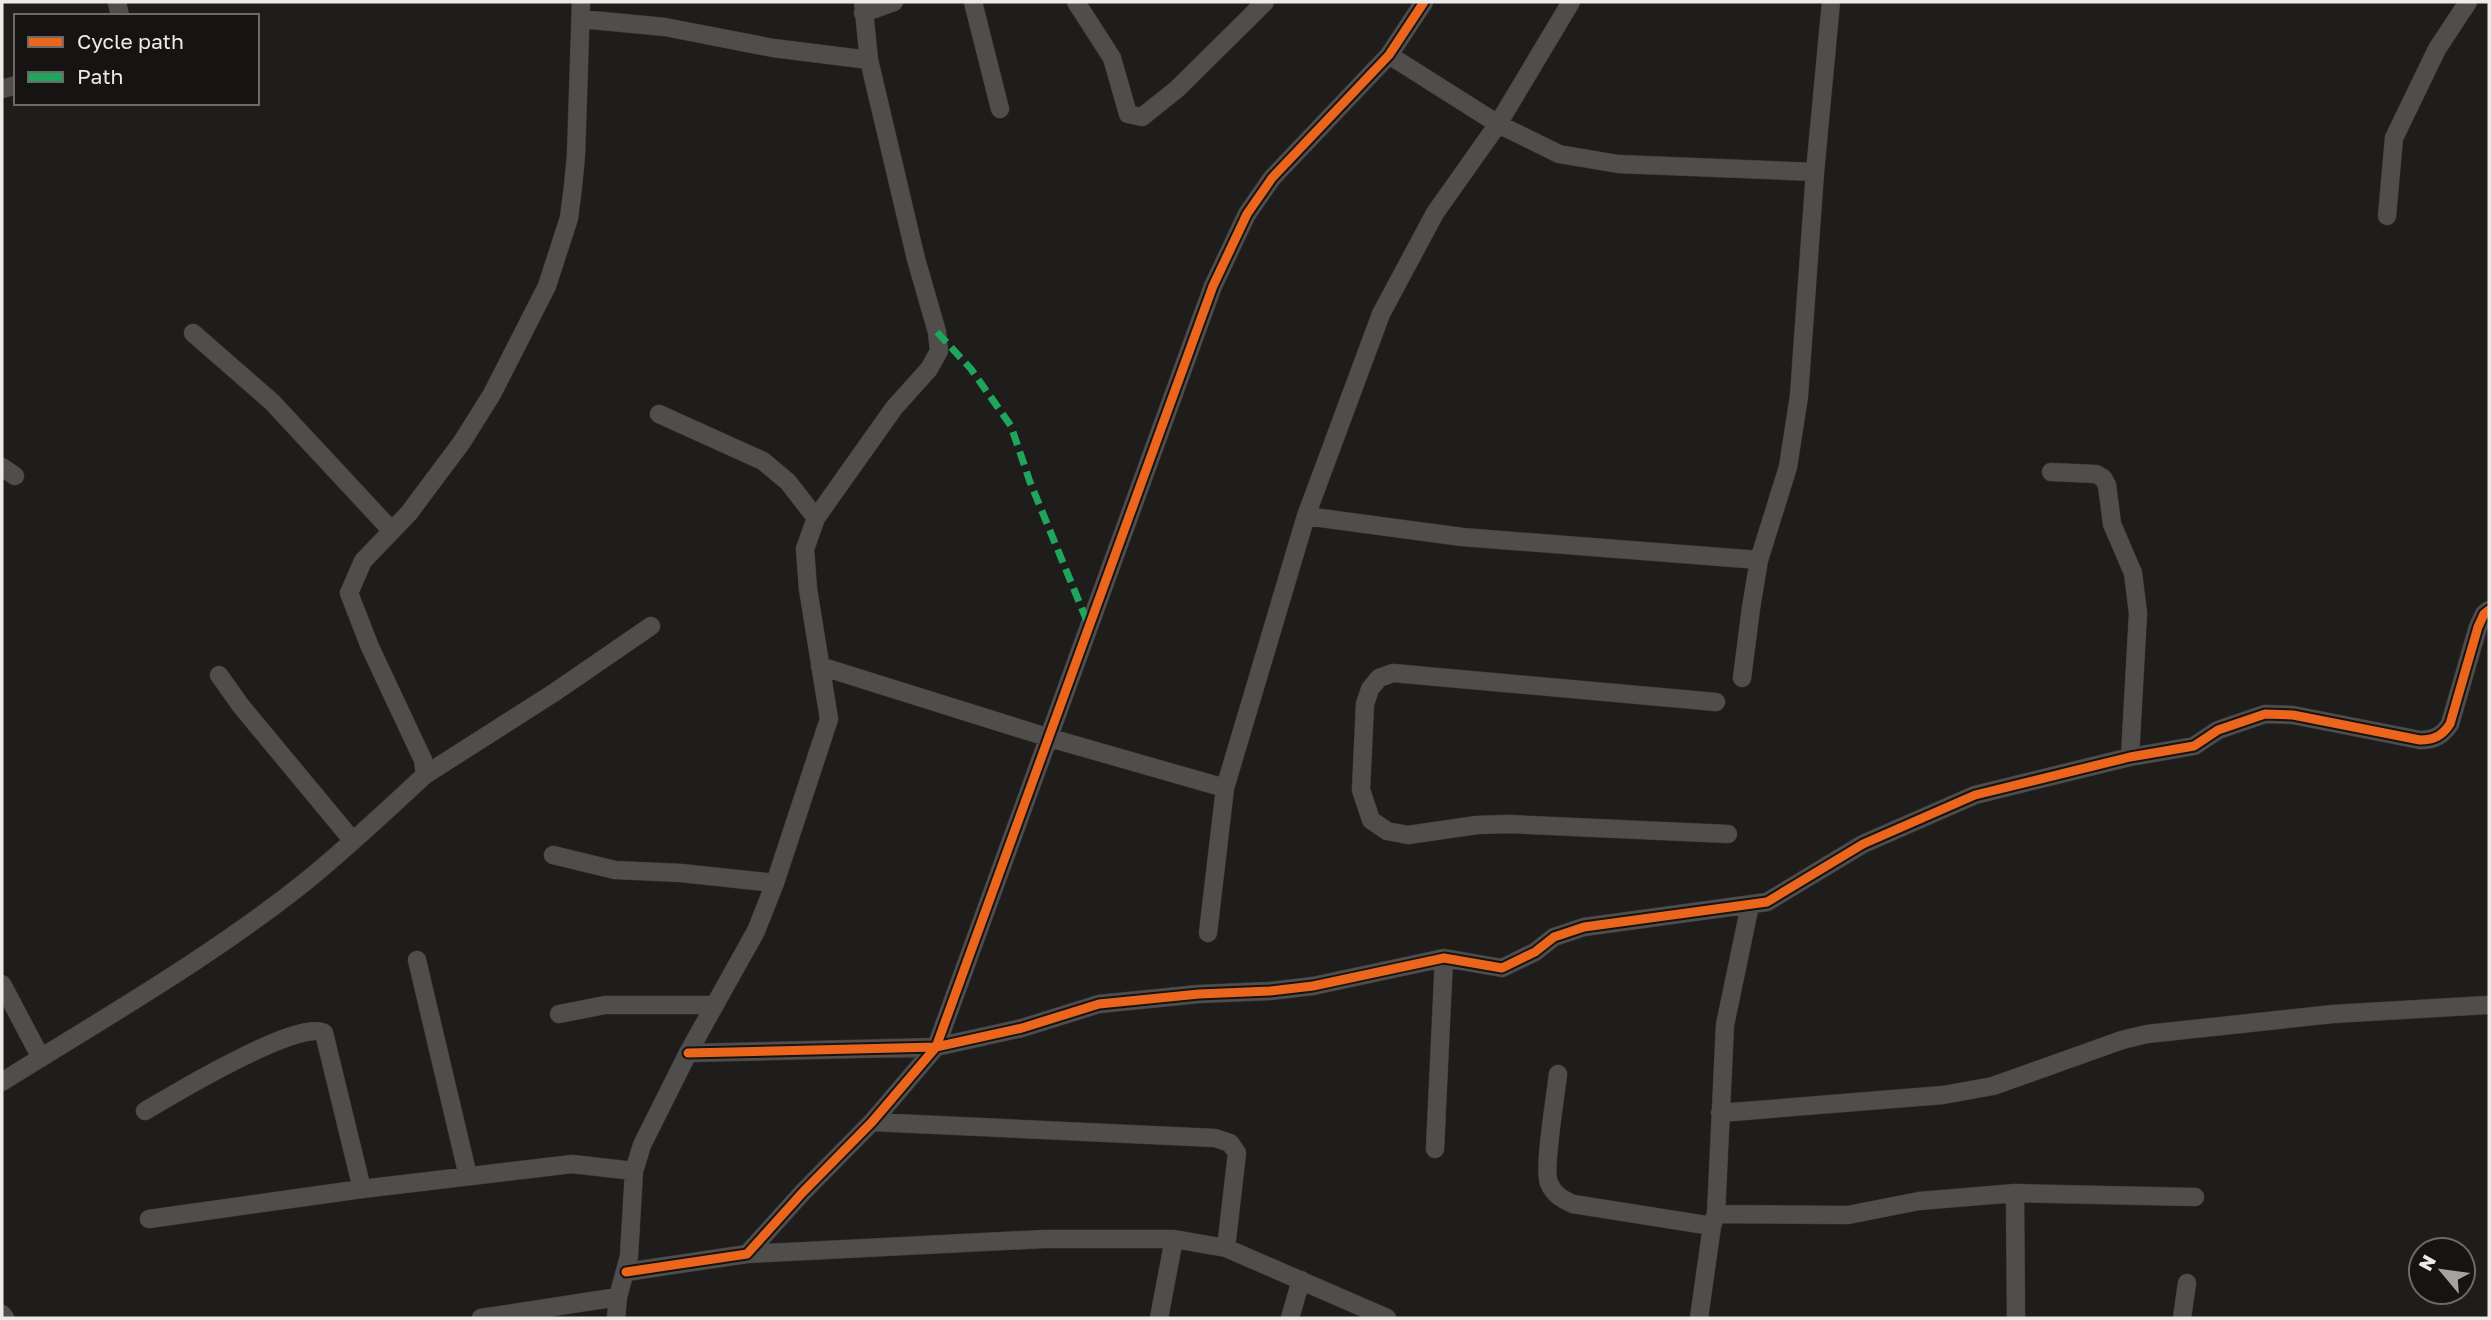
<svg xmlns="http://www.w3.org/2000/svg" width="2491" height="1320" font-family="'Golos Text',sans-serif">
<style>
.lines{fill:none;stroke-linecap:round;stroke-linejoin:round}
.street-casing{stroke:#393837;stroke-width:19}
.street{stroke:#4f4e4d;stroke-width:18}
.quiet{stroke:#20a55d;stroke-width:7;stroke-dasharray:14 7;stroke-linecap:butt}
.cycleway-casing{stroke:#161412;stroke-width:13}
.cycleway{stroke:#eb651d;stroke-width:9}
</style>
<rect width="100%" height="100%" fill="#1e1d1c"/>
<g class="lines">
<g class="street-casing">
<path id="street" d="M117,2L120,16
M973,2L1000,109
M1076,2L1112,58L1128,114L1142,117L1177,89L1265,2
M863,13L894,2
M581,19L665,27L773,48L869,60
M1389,55L1498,124L1559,154L1618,164L1815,172
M2,89L16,85
M2387,216L2394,138L2437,49L2468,2
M193,333L272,402L392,531
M659,414L763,461L788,482L816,518
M2,467L15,476
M2051,472L2096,474L2103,478L2107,485L2112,524L2133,573L2138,613L2130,757
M1306,516L1462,537L1759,560
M820,666L1050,738L1225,788
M219,675L241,706L353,841
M1742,678L1751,608L1759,560L1788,467L1799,396L1815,172L1831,2
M1716,702L1393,673L1379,678L1370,689L1365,704L1361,790L1371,820L1387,831L1408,835L1477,825L1508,824L1728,834
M425,775L555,692L651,626
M553,855L615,870L681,873L775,883
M1208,933L1225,788L1306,516L1381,314L1435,213L1498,124L1571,2
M417,960L468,1176
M2,984L41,1058
M559,1014L605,1005H715
M688,1053L936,1047L1022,1028L1099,1004L1199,994L1270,991L1313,986L1444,958L1502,968L1535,952L1554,937L1584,927L1767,902L1863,844L1975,795L2130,757L2194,746L2218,730L2265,714L2293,715L2420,740C2434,740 2442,736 2450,724L2478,627L2484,614L2489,610
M1558,1074C1556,1094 1543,1169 1549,1183C1554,1195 1562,1199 1573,1204L1712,1226
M2,1082C104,1018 211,957 305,882C347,848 386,811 425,775L423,760L370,647L349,593L363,561L409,513L462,442L492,394L547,286L569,218L573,187L576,155L581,2
M145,1111C172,1095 300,1018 324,1033L362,1189
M1720,1113L1943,1095L1993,1086L2122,1040L2147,1034L2333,1014L2487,1005
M872,1122L1215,1138L1230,1143L1237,1153L1226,1248
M1435,1149L1444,958
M2015,1193L2016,1318
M1716,1214L1848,1215L1919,1201L2015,1193L2195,1197
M149,1219L362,1189L572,1164L634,1171
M747,1254L1044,1239H1174L1226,1248L1387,1318
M626,1272L747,1254L803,1192L872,1122L936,1047L1213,286L1247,214L1272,178L1389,55L1424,2
M2,1314L5,1318
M481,1318L618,1297
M616,1318L618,1297L629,1256L634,1171L642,1145L688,1053L756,931L775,883L829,719L808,589L805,549L816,518L894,408L929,369L939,351L937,332L916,259L869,60L863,2
M1159,1318L1174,1239
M1290,1318L1301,1280
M1699,1318L1712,1226L1716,1214L1725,1025L1750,905
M2182,1318L2187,1283"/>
</g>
<use href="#street" class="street"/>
<path class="quiet" d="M937,332L971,369L1011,426L1030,482L1089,626"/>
<g class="cycleway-casing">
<path id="cycleway" d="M688,1053L936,1047L1022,1028L1099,1004L1199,994L1270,991L1313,986L1444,958L1502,968L1535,952L1554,937L1584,927L1767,902L1863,844L1975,795L2130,757L2194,746L2218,730L2265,714L2293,715L2420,740C2434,740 2442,736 2450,724L2478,627L2484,614L2489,610
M626,1272L747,1254L803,1192L872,1122L936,1047L1213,286L1247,214L1272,178L1389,55L1424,2"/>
</g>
<use href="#cycleway" class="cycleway"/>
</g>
<rect width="2491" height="1320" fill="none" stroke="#ecebe9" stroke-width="7"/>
<rect x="14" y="14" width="245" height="91" fill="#161412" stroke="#6c6a68" stroke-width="2"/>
<rect x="28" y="37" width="35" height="10" fill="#eb651d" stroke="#6c6a68" stroke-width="2"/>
<text x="77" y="49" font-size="21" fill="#ecebe9">Cycle path</text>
<rect x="28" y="72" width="35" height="10" fill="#20a55d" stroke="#6c6a68" stroke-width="2"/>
<text x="77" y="84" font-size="21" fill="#ecebe9">Path</text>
<g transform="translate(2442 1271) rotate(299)"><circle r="33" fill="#161412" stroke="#6c6a68" stroke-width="2"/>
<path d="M0-5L12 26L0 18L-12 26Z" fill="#a4a3a1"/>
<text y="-10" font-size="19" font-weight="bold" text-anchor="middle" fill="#ecebe9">N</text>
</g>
</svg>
